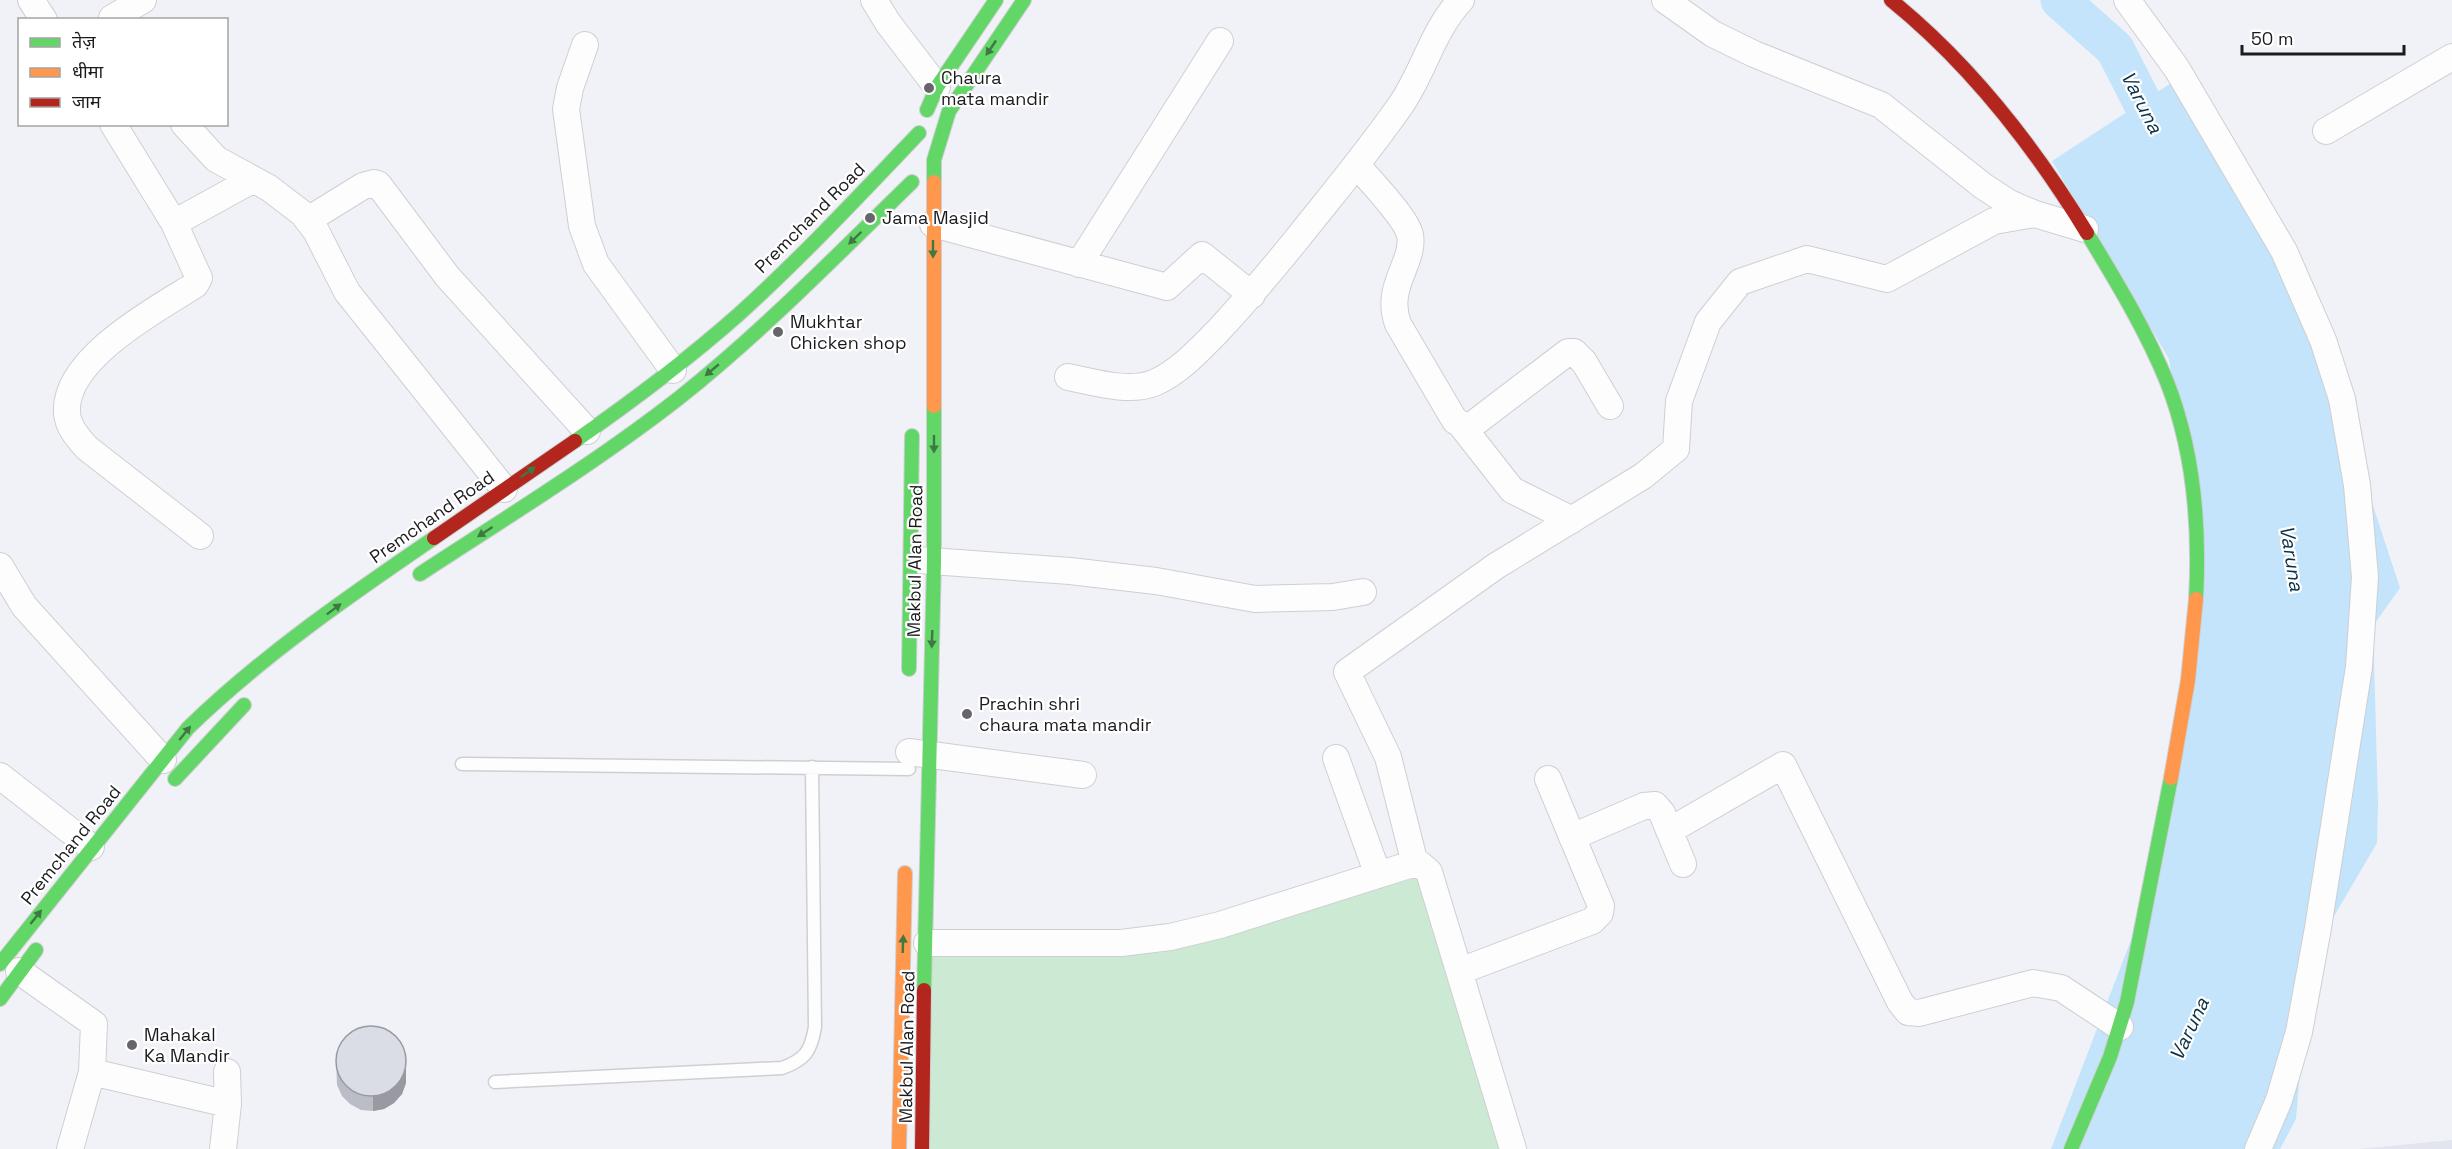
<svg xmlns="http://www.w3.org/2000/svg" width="2452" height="1149" font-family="'Space Grotesk','Noto Sans Devanagari',sans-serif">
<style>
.built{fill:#e2e5ef}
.green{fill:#cce9d3}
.water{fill:#c3e4fa}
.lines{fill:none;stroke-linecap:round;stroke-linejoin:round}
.river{stroke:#c3e4fa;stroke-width:39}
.lane-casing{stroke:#cecfd2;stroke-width:15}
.street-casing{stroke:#cecfd2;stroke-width:28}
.fast-casing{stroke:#cecfd2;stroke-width:16}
.slow-casing{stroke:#cecfd2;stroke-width:16}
.jam-casing{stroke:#cecfd2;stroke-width:16}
.lane{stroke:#fdfdfe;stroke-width:12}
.street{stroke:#fdfdfe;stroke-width:26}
.fast{stroke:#63d668;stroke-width:14}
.slow{stroke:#ff974d;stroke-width:14}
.jam{stroke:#b3261e;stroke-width:14}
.wall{fill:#bbbdc6}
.shaded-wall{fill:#999aa1}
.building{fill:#dadce6;stroke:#999aa1;stroke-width:1.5}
.oneway{fill:#3f7843}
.poi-dot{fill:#66666a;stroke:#fff;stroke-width:2}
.labels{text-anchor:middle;stroke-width:4.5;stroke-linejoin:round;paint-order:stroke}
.poi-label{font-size:18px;fill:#1b1b1e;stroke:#fff;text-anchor:start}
.street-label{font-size:18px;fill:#1b1b1e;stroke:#fff}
.water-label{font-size:20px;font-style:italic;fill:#0b3144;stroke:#fff}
</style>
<rect width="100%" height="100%" fill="#f1f2f7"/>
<path class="built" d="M2452,1140V1149H2358Z"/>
<path class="green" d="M1425,875L1507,1149H926L929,950L1183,944Z"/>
<path class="water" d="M2191,70L2279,219L2400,588L2373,626L2378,802L2377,843L2310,957L2296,1119L2280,1149H2051L2144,906L2203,606L2169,359L2052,161Z"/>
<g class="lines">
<path class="river" d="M2060,0L2115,49L2166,149"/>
<g class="lane-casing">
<path id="lane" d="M462,764L909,769
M495,1082L782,1068C805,1060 811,1051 815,1027L812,767"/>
</g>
<g class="street-casing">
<path id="street" d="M31,0L44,20
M874,0L888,23L937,87
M1665,0L1713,34L1754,54L1881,105L1983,186L2009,203L2035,214L2085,229
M2127,0L2177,69L2284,251L2323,340L2342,399L2357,485L2365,577L2359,667L2318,928L2299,1032L2279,1100L2258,1149
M112,18L143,0
M585,45L570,88L566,109L582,226L596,264L673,370
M113,124L174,223L199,278L195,285C157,309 63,359 67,413C68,427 78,438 87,448L200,536
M184,124L216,159L269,188L303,214L316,231L347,292L504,489
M2326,131L2452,57
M1357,165C1369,180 1406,217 1410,235C1415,263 1384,286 1398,324L1455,421L1466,426L1472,425L1568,352H1574L1584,362L1610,406
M308,220L363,186L374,183L378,184L447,276L587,431
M174,223L252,180
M933,224L1167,287L1202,255L1252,295
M1079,264L1220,41
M1068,377C1094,382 1128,393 1154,383C1179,372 1198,351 1217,332C1245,302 1271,271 1297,239C1332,195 1368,152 1400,106C1424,72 1432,31 1461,0
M1461,425L1512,490L1572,520
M917,560L1070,571L1156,581L1255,599L1333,597L1363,592
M0,566L24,606L163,760
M909,752L1083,775
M1336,758L1378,875
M0,776L91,847
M1669,831L1783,765L1900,1002L1908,1012L1919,1013L2033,983L2061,988L2120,1027
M1572,837L1644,806L1655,805L1662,813L1683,864
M1415,864L1388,757L1347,672L1496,566L1643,476L1676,449L1679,401L1708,322L1740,282L1807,259L1887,279L1994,221L2035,214
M927,943H1121L1170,937L1220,925L1409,865H1421L1429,872L1513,1149
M19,971L94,1024L92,1072L228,1104
M1460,971L1592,921L1600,913L1601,906L1548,779
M70,1149L92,1072
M223,1149L228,1104L227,1072"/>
</g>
<g class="fast-casing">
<path id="fast" d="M927,110L937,87L996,0
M934,182V160L949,111L1024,0
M2087,233C2116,281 2146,330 2167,382C2194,451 2200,526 2196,599
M575,441C631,402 686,361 738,315C801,258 860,195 919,133
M420,574C507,517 597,462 679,398C762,332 836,256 912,182
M909,669L912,436
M175,779L244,705
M0,964L188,728C262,656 349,596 434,538
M924,990L934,561V406
M0,999L36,950
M2071,1149L2110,1057L2127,1002L2171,778"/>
</g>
<g class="slow-casing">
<path id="slow" d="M934,182V406
M2171,778L2188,680L2196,599
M899,1149L905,873"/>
</g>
<g class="jam-casing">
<path id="jam" d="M1891,0C1970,64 2034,146 2087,233
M434,538L575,441
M922,1149L924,990"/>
</g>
<use href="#lane" class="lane"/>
<use href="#street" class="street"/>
<use href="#fast" class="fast"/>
<use href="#slow" class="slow"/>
<use href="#jam" class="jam"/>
</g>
<path class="wall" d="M336,1058L406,1083L402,1094L394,1103L384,1109L373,1111L361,1110L350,1104L342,1096L337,1085Z"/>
<path class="shaded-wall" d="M406,1057V1083L402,1094L394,1103L384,1109L373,1111V1096Z"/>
<path class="building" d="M336 1061a35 35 0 1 1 70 0a35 35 0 1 1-70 0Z"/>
<defs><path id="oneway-solid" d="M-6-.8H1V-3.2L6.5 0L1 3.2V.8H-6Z" transform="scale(1.5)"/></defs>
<g class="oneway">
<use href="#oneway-solid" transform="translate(991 48) rotate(124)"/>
<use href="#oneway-solid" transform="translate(855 238) rotate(136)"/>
<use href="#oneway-solid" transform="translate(933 249) rotate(90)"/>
<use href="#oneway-solid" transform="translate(712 370) rotate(140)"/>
<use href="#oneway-solid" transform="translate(934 444) rotate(90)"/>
<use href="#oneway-solid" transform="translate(528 472) rotate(-35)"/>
<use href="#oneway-solid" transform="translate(485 532) rotate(147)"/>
<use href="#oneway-solid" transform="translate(334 609) rotate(-37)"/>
<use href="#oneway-solid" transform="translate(932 639) rotate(92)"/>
<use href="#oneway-solid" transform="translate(185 733) rotate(-51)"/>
<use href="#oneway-solid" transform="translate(36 917) rotate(-52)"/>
<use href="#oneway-solid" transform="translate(903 944) rotate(-88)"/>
</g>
<g class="poi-dot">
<circle cx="929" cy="88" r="6"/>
<circle cx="870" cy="218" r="6"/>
<circle cx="778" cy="332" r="6"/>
<circle cx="967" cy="714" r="6"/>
<circle cx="132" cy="1045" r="6"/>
</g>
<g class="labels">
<g class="poi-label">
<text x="941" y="84">Chaura<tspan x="941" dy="21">mata mandir</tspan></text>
<text x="882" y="224">Jama Masjid</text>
<text x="790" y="328">Mukhtar<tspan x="790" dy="21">Chicken shop</tspan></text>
<text x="979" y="710">Prachin shri<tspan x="979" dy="21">chaura mata mandir</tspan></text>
<text x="144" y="1041">Mahakal<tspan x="144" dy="21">Ka Mandir</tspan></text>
</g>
<g class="street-label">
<text transform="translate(810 218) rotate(-45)" y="6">Premchand Road</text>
<text transform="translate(432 517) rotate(-35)" y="6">Premchand Road</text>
<text transform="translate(915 561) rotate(-89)" y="6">Makbul Alan Road</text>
<text transform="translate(71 845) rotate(-51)" y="6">Premchand Road</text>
<text transform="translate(907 1047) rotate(-89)" y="6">Makbul Alan Road</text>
</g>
<g class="water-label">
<text transform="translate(2142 102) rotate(63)" y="7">Varuna</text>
<text transform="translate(2292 558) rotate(81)" y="7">Varuna</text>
<text transform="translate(2189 1029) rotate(-65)" y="7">Varuna</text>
</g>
</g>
<rect x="18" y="18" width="210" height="108" fill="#ffffff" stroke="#a4a4a5" stroke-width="1.5"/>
<rect x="30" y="38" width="30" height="9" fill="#63d668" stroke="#a4a4a5" stroke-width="1.5"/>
<text x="72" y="48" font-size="18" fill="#1b1b1e">तेज़</text>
<rect x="30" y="68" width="30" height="9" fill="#ff974d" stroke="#a4a4a5" stroke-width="1.5"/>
<text x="72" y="78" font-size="18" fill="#1b1b1e">धीमा</text>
<rect x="30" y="98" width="30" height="9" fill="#b3261e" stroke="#a4a4a5" stroke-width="1.5"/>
<text x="72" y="108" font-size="18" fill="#1b1b1e">जाम</text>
<path d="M2242 45v9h162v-9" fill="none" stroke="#1b1b1e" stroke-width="3"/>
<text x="2251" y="45" font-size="18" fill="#1b1b1e" stroke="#ffffff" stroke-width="4.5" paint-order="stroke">50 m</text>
</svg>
